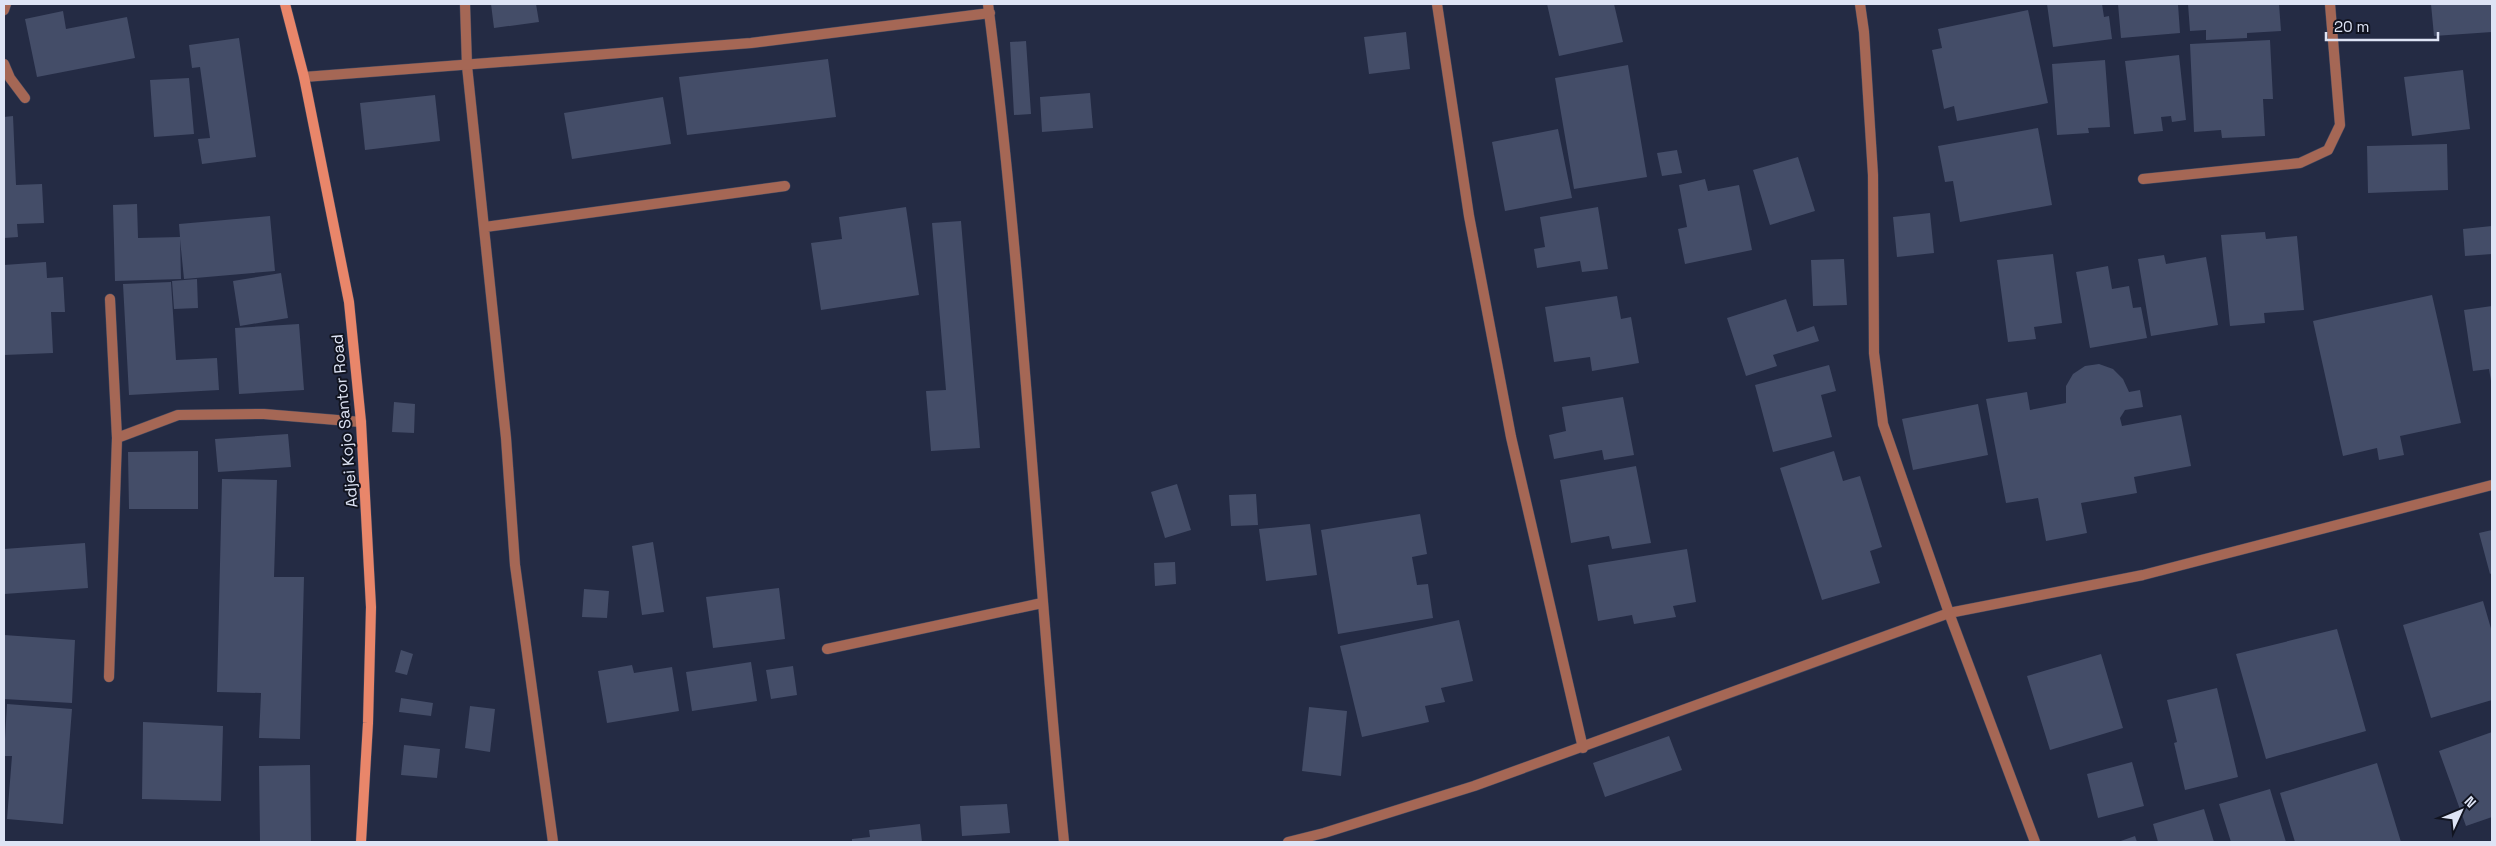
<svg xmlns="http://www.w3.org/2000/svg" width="2496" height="846" font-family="'Space Grotesk',sans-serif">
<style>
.building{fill:#444d68}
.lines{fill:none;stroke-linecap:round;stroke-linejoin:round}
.lane-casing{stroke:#424960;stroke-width:11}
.street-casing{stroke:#424960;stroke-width:11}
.secondary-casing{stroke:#424960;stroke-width:11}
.lane{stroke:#a56755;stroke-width:10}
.street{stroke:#a56755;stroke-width:10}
.secondary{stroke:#e9866a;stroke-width:10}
.labels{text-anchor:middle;stroke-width:4;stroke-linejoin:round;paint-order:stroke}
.street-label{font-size:16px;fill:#dee4f5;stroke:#111420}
</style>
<rect width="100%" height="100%" fill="#242b44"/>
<path class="building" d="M491,4H536L539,22L494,28Z
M1547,4H1614L1623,42L1559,56Z
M2047,4H2102L2104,17L2109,16L2112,39L2053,47Z
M2118,4H2178L2180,33L2121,38Z
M2188,4H2279L2281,31L2247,33V38L2206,40V30L2190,31Z
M2431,4H2492V32L2434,36Z
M2028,10L2048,103L1957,121L1954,106L1944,109L1932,50L1942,48L1938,29Z
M63,11L66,29L127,17L135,58L37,77L25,19Z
M1406,32L1410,69L1369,74L1364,37Z
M239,38L256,157L202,164L198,139L210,138L200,67L192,68L189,45Z
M2270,40L2273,99H2263L2265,136L2222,138L2221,130L2194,132L2190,44Z
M1026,41L1031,114L1014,115L1010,42Z
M2179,55L2186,120L2172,122L2171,116L2161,117L2163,131L2134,134L2125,61Z
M828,59L836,117L687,135L679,77Z
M2105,60L2110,127L2088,128L2089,133L2057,135L2052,64Z
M1628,65L1647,177L1574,189L1555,78Z
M2463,70L2470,129L2412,136L2404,77Z
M189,78L194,134L154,137L150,80Z
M1090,93L1093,128L1042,132L1040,97Z
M435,95L440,141L365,150L360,103Z
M663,97L671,144L572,159L564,113Z
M13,116L16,185L42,184L44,223L17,224L18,237L4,238V117Z
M2038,128L2052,205L1960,222L1953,181L1945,182L1938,146Z
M1558,129L1572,198L1505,211L1492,142Z
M2447,144L2448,190L2368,193L2367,146Z
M1677,150L1682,173L1662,176L1657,153Z
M1798,157L1815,211L1770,225L1753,170Z
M1705,179L1708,191L1739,185L1752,250L1685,264L1678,229L1687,227L1679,185Z
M137,204L138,238L180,237L179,224L270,216L275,271L184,279L180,239L181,279L115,281L113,205Z
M906,207L919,295L821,310L811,243L842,239L839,217Z
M1598,207L1608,269L1582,272L1580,261L1537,268L1534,249L1545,247L1540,217Z
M1930,213L1934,253L1897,257L1893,217Z
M961,221L980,448L931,451L926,391L946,390L932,223Z
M2492,226V254L2465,256L2463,229Z
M2265,232L2266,239L2297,236L2304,310L2264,313L2265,323L2230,326L2221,235Z
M2053,254L2062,323L2034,327L2036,339L2008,342L1997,260Z
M2164,255L2166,264L2206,257L2218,325L2151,336L2138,259Z
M1844,259L1847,305L1813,306L1811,260Z
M46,262L47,278L63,277L65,312H51L53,353L4,355V265Z
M2108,266L2112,289L2129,286L2133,308L2141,307L2147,338L2090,348L2076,272Z
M281,273L288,318L240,326L233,281Z
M197,279L198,308L174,309L172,281Z
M171,282L176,360L217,358L219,390L129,395L123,284Z
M2432,295L2461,423L2400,436L2404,455L2379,460L2377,448L2343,456L2313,321Z
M1617,296L1621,319L1631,317L1639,363L1592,371L1590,357L1554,362L1545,307Z
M1786,299L1797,332L1814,326L1819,341L1773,355L1777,366L1746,376L1727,318Z
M2492,306V381H2491L2489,369L2473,371L2464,310Z
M299,324L304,390L239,394L235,328Z
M2099,364L2113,369L2123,379L2129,392L2140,390L2143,407L2125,410L2120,418L2122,426L2181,415L2191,466L2134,477L2137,493L2081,503L2087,533L2046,541L2038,498L2006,503L1986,399L2027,392L2030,410L2066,403V386L2073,374L2085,366Z
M1829,365L1836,391L1821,395L1832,437L1773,452L1755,385Z
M1623,397L1634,455L1604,460L1602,450L1554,459L1549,435L1566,431L1562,407Z
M394,402L415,404L414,433L392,432Z
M1978,404L1988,455L1913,470L1902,419Z
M288,434L291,467L218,472L215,439Z
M198,451V509H129L128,452Z
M1834,451L1843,481L1860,476L1882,547L1870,551L1880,583L1822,600L1780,468Z
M1636,466L1651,543L1612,549L1609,536L1571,543L1560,480Z
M222,479L277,480L274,577H304L300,739L259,738L261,693L217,692Z
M1177,484L1191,530L1165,538L1151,492Z
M1256,494L1258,525L1231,526L1229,495Z
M1420,514L1427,554L1412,557L1417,585L1428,584L1433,618L1338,634L1321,530Z
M1310,524L1317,575L1266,581L1259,529Z
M2492,530V573L2490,574L2479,533Z
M653,542L664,612L642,615L632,546Z
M85,543L88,588L4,594V549Z
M1687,549L1696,602L1673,606L1676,617L1634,624L1632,615L1598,621L1588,565Z
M1175,562L1176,584L1155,586L1154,563Z
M779,588L785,639L713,648L706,597Z
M584,589L609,591L607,618L582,617Z
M2483,601L2492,632V700L2431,718L2403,625Z
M1459,620L1473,681L1441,688L1445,702L1425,706L1429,722L1362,737L1340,646Z
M2337,629L2366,731L2266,759L2236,654Z
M4,635L75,640L72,703L4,699Z
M401,650L413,654L407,675L395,672Z
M2101,654L2123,728L2050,750L2027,676Z
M751,662L757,701L692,711L686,672Z
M632,665L634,673L672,667L679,711L607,723L598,671Z
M793,666L797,695L771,699L766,670Z
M2217,688L2238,777L2185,790L2174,743L2177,742L2167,700Z
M401,698L433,703L431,716L399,712Z
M7,704L72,709L63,824L7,819L12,756H4Z
M470,706L495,709L490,752L465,748Z
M1309,707L1347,711L1341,776L1302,771Z
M143,722L223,726L221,801L142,799Z
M2492,732V817L2466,826L2439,751Z
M1669,736L1682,770L1605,797L1593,763Z
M404,745L440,749L437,778L401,775Z
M2132,762L2144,806L2098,818L2087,774Z
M2377,763L2401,842H2295L2280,793Z
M310,765L311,842H260L259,766Z
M2270,789L2286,842H2231L2219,804Z
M1007,804L1010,833L962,836L960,806Z
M2204,809L2214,842H2158L2153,824Z
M920,824L922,842H852V839L870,837L869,830Z
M2135,836L2137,842H2118Z"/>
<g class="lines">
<g class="lane-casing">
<path id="lane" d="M465,4L467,66L506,438L515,565L553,842
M4,10L6,4
M4,64L10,78L25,98
M485,227L785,186"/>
</g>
<g class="street-casing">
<path id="street" d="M988,4C1024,282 1036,563 1064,842
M1437,4L1469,216L1511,437L1583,748
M1860,4L1864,32L1873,175L1874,353L1883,424L1949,613L2035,842
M304,77L751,43L990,13
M2143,179L2300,163L2328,150L2340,125L2330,4
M117,438L178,415L264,414L361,422
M827,649L1042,603
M109,677L117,438L110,299
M1288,842L1324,833L1474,786L1949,613L2143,575L2492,485"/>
</g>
<g class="secondary-casing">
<path id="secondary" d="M285,4L304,77L349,302L361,422L371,607L368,723L361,842"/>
</g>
<use href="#lane" class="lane"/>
<use href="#street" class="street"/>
<use href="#secondary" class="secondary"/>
</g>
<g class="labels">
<g class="street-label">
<text transform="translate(344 421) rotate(-95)" y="6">Adjei Kojo Santor Road</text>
</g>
</g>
<rect width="2496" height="846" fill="none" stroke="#dee4f5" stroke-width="10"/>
<g transform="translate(2461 811) rotate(46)" stroke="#111420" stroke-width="4" paint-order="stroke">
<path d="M0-4L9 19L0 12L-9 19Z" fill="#dee4f5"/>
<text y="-8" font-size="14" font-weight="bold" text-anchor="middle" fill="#dee4f5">N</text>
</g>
<path d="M2326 32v8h112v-8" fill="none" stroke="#dee4f5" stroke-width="2.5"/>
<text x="2334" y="32" font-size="15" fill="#dee4f5" stroke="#111420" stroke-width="4" paint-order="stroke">20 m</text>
</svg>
